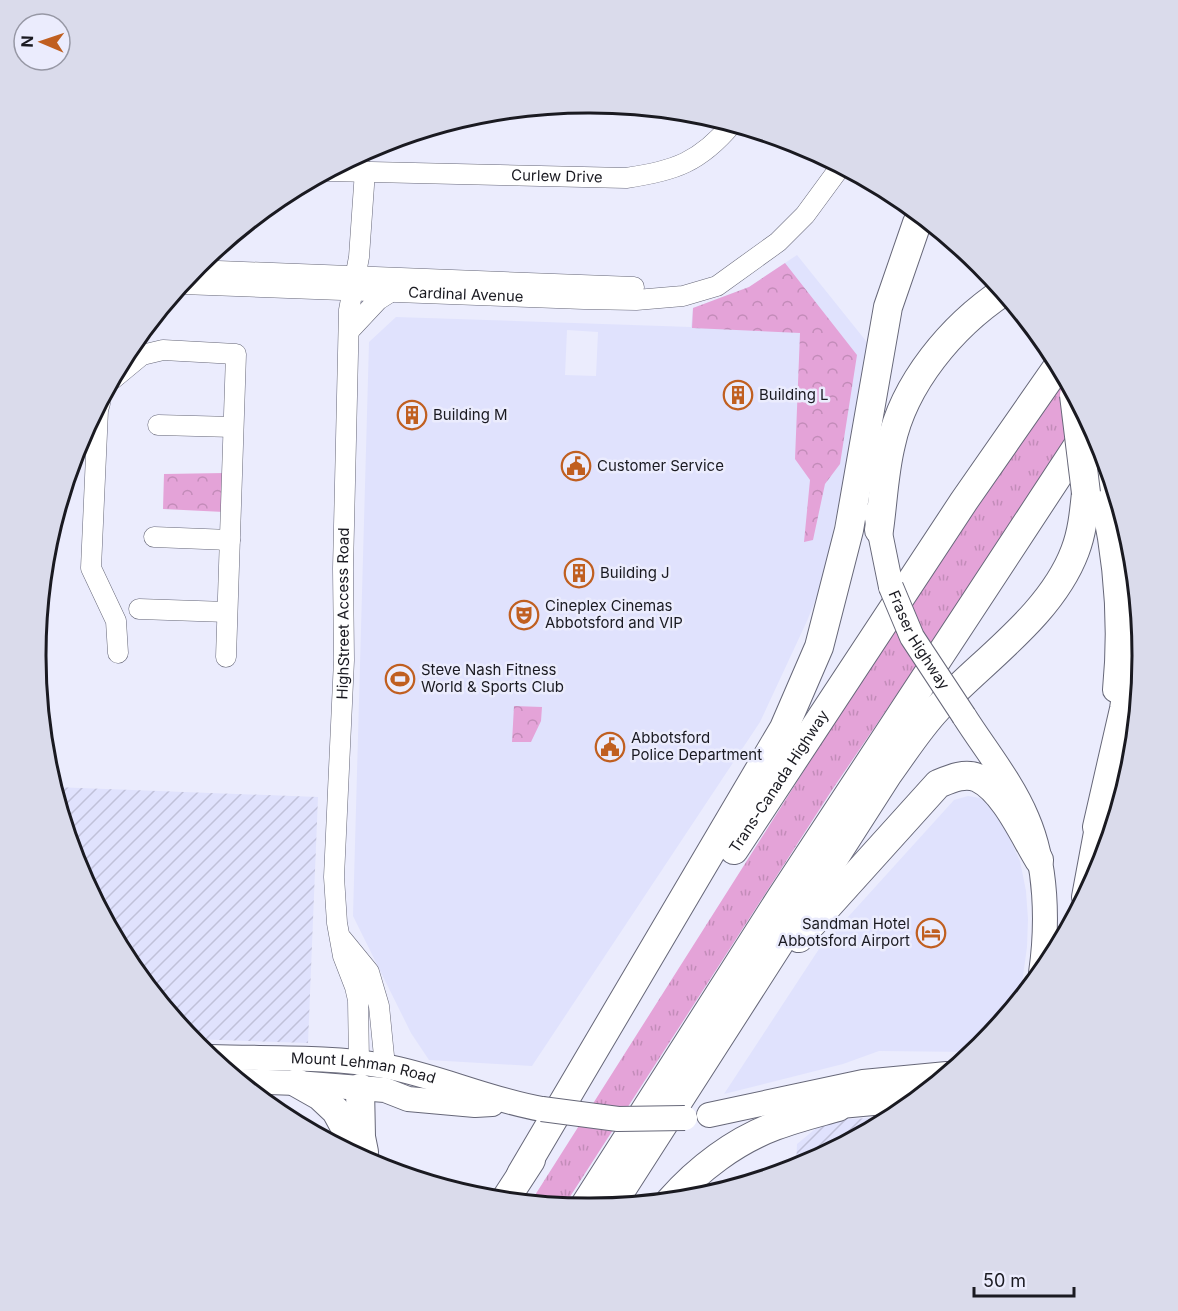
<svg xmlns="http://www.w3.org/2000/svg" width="1178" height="1311" font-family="Inter,sans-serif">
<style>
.built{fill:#e0e2fd;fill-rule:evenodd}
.industrial{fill:url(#industrial-furrows)}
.grass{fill:url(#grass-tufts)}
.forest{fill:url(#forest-crowns)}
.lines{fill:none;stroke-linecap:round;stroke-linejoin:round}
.minor-casing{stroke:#666778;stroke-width:21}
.major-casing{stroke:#666778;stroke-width:26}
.highway-casing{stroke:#666778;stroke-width:30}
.minor{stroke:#fff;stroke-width:20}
.major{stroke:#fff;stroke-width:24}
.highway{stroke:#fff;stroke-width:28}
.major-bridge-casing{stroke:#666778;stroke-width:26;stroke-linecap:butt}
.highway-bridge-casing{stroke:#666778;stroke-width:30;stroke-linecap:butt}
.major-bridge{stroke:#fff;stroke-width:24}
.highway-bridge{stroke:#fff;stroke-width:28}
.labels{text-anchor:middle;stroke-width:5;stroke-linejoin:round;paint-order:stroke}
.street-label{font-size:15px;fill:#1a1a21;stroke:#ebecfd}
.poi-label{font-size:15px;fill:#1a1a21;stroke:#ebecfd;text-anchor:start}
.rim{fill:none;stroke:#1a1a21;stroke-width:3}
</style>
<defs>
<pattern id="industrial-furrows" width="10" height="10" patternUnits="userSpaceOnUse" patternTransform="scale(1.5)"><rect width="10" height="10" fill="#e0e2fd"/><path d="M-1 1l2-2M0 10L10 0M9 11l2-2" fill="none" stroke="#c0c1d9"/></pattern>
<pattern id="grass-tufts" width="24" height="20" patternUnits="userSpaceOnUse" patternTransform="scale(1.5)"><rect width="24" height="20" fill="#e4a3d8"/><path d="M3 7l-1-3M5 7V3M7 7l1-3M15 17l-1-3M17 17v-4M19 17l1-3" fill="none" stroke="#c38cb9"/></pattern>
<pattern id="forest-crowns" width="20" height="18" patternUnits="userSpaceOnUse" patternTransform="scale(1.5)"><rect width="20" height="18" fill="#e4a3d8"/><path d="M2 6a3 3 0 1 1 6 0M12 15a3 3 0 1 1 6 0" fill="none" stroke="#c38cb9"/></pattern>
</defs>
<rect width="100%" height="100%" fill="#ebecfd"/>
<path class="built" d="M797,255L870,346L823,581L807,621L760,722L532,1066L429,1060L411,1033L353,916L369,342L396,317L691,327L693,308L749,287ZM567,330L598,332L596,376L565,375Z
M968,796L980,798L992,809L1002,822L1020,861L1026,891L1028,919L1027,947L1020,998L974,1052L879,1051L843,1064L724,1094L819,949L954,800Z"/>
<path class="industrial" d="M54,787L318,797L308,1043L192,1039L129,962L78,867Z
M894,1117L800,1167L796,1168L797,1144L826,1120Z"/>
<path class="grass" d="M1065,378L1085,417L832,790L564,1206L530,1203L876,657Z"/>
<path class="forest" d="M785,263L857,355L840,464L825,484L813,540L804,542L810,480L795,459L800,333L692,328L693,308L749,287Z
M225,473L224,512L163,509L164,474Z
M514,706L542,707L541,721L531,742H512Z"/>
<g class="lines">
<g class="minor-casing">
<g id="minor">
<path id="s1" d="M329,171L626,178C675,171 700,162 732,124"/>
<path d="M193,270L634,287"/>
<path id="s2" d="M182,284L584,299L636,300L683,296L717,286L778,242L805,215L841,166"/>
<path d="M349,331L378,300L389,293"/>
<path d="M113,379L142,355L163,350L236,354L226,657"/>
<path d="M100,403L98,410L91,568L116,621L118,653"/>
<path d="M158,425L233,427"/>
<path d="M154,537L230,540"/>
<path d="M139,609L227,612"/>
<path d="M342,939L369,972L379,1006L385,1066"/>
<path id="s3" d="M359,1062L358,1000L355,987L343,956L337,923L334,877L344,660L343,569L349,310L359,257L365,171"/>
</g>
</g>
<g class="major-casing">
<g id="major">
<path d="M1099,484C1116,553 1122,619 1115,690"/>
<path d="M876,513L891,587"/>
<path d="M964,716C985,749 1012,782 1027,818C1047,864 1048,924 1041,973"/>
<path d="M1084,897L1100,811"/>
<path id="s4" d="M211,1057C267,1059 330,1056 384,1066C438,1076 489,1100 542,1109"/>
<path d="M240,1081L297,1083L385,1090L408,1099L475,1105L492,1104"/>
<path d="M819,1108L916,1099"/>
<path d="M709,1115L863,1082L947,1074"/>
</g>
</g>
<g class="highway-casing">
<g id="highway">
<path d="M879,530C883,502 884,472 891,444C904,383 952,326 1003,292"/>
<path d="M1097,827L1124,709L1138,618"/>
<path id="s5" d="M734,850L964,501L1058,366"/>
<path d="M799,938L938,784C950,779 965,772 978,778C1005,791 1024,836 1039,860"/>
<path d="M297,1083L320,1096L336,1111L361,1157"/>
<path d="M360,1088L361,1137L364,1152"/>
<path d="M521,1174L784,728L819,647L849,530L888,307L917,223"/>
<path d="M505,1200L531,1160"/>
<path d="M670,1201C698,1169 735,1141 775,1126C796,1118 817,1113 838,1107"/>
<path d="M611,1206L888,774C904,752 919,728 938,708C983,660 1051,615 1075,551C1082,533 1084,513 1086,493"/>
<path d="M583,1208L780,899L1090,427"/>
</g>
</g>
<use href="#minor" class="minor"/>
<use href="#major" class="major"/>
<use href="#highway" class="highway"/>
<g class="major-bridge-casing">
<g id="major-bridge">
<path id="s6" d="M891,587L912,637L964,716"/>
<path d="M542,1109L618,1119L685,1118"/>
</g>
</g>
<g class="highway-bridge-casing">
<path id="highway-bridge" d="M1074,395L1086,493"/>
</g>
<use href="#major-bridge" class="major-bridge"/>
<use href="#highway-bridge" class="highway-bridge"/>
</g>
<defs>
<g id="building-ring" transform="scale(1.5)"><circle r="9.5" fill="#ebecfd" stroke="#c05f20" stroke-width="1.5"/><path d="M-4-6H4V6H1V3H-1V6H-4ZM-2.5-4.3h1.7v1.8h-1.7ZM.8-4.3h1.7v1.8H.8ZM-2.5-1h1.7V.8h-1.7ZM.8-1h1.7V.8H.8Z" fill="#c05f20"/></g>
<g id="civic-ring" transform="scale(1.5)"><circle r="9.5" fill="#ebecfd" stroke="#c05f20" stroke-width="1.5"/><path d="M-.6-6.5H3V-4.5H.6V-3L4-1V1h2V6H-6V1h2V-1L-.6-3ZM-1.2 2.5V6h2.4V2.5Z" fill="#c05f20"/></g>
<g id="theatre-ring" transform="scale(1.5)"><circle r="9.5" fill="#ebecfd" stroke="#c05f20" stroke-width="1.5"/><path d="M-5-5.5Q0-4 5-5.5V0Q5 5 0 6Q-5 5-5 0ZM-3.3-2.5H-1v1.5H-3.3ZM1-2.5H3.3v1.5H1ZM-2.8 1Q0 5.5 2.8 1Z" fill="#c05f20"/></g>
<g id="stadium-ring" transform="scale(1.5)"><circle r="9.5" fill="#ebecfd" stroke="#c05f20" stroke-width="1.5"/><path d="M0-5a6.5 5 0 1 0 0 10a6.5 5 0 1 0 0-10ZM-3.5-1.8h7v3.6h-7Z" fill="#c05f20"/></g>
<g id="hotel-ring" transform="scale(1.5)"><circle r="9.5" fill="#ebecfd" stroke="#c05f20" stroke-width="1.5"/><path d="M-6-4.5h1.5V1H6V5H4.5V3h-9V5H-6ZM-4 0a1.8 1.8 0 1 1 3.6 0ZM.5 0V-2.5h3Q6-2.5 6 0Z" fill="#c05f20"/></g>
</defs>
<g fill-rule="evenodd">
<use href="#building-ring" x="738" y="395"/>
<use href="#building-ring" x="412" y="415"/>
<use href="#civic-ring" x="576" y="466"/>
<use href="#building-ring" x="579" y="573"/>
<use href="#theatre-ring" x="524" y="615"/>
<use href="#stadium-ring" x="400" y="679"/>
<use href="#civic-ring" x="610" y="747"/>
<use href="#hotel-ring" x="931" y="933"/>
</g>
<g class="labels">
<g class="street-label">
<text dy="5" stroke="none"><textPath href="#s1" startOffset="228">Curlew Drive</textPath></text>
<text dy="5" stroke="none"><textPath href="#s2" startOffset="284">Cardinal Avenue</textPath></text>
<text dy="5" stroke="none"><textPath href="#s3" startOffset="452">HighStreet Access Road</textPath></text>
<text dy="5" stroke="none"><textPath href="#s6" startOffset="60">Fraser Highway</textPath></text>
<text dy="5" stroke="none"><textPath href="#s5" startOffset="82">Trans-Canada Highway</textPath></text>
<text dy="5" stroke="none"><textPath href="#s4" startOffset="153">Mount Lehman Road</textPath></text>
</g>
<g class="poi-label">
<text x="759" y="400">Building L</text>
<text x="433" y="420">Building M</text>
<text x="597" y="471">Customer Service</text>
<text x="600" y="578">Building J</text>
<text x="545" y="611">Cineplex Cinemas<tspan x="545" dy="17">Abbotsford and VIP</tspan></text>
<text x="421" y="675">Steve Nash Fitness<tspan x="421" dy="17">World &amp; Sports Club</tspan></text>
<text x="631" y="743">Abbotsford<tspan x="631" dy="17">Police Department</tspan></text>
<text x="910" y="929" text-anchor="end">Sandman Hotel<tspan x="910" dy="17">Abbotsford Airport</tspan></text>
</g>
</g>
<path d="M0 0H1178V1311H0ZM588 113H590A542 542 0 0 1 1132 655V656A542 542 0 0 1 590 1198H588A542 542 0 0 1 46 656V655A542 542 0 0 1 588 113Z" fill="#dadbeb" fill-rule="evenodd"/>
<path class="rim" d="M588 113H590A542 542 0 0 1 1132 655V656A542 542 0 0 1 590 1198H588A542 542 0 0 1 46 656V655A542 542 0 0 1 588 113Z"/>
<g transform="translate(42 42) rotate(272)"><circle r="28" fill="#ebecfd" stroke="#9798a5" stroke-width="1.5"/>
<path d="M0-4.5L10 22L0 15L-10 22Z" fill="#c05f20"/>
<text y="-9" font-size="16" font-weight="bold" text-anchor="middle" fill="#1a1a21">N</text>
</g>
<path d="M974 1287v9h100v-9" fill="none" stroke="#1a1a21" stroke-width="3"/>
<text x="983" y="1287" font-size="18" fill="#1a1a21" stroke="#ebecfd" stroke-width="4.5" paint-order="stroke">50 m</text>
</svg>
